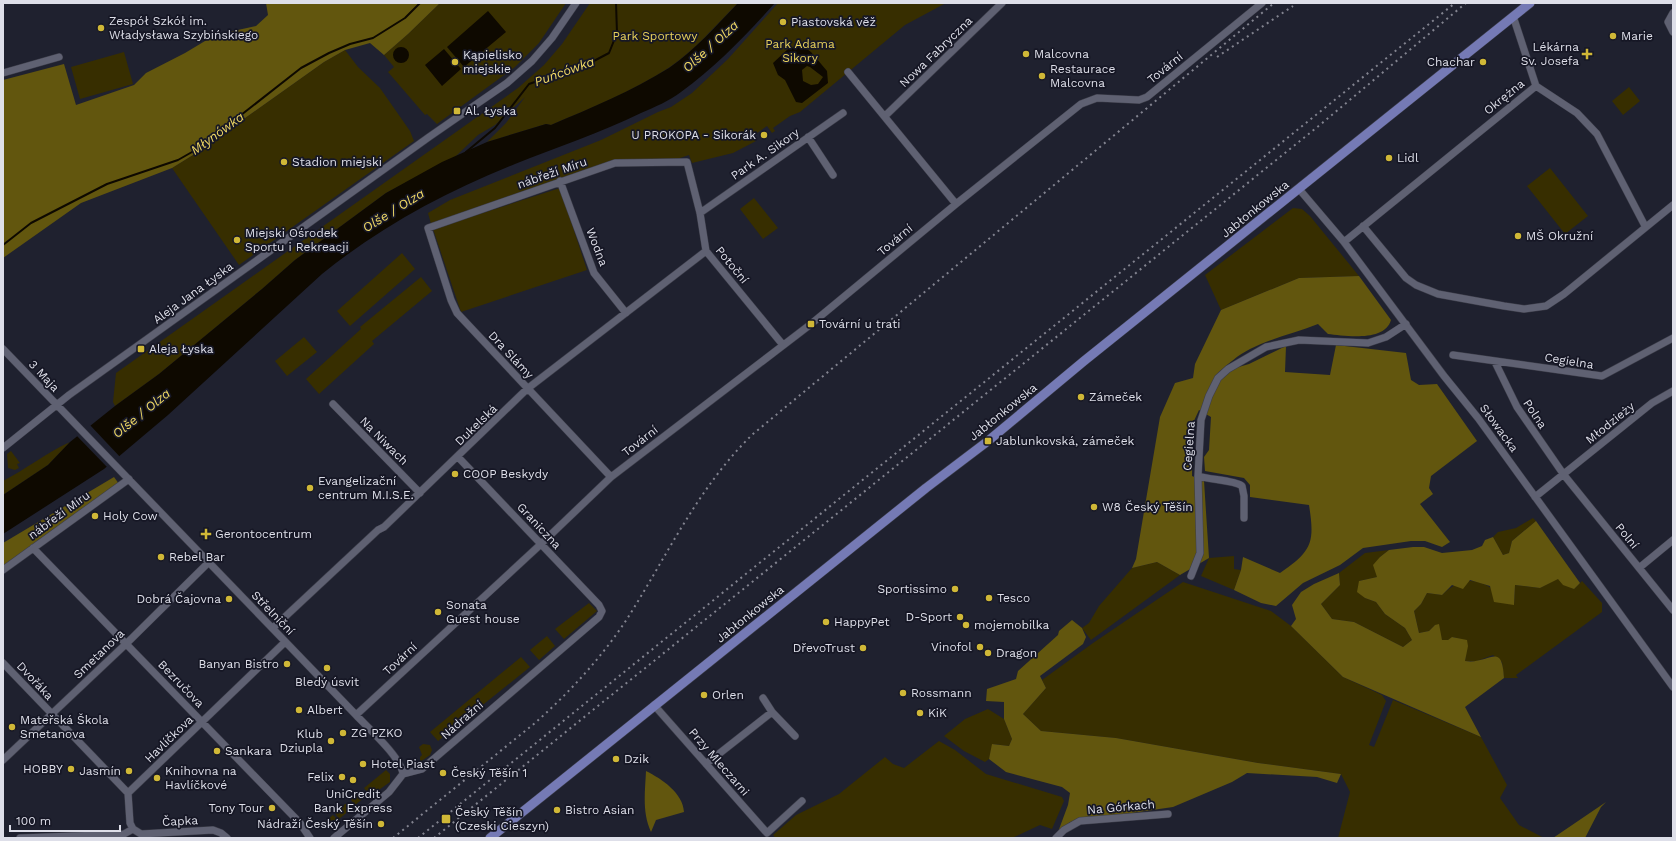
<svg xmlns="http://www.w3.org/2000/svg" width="1676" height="841" font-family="'Work Sans',sans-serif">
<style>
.green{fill:#372e00}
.forest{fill:#62560e}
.water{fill:#0e0900;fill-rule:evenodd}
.pier{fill:#1f212f}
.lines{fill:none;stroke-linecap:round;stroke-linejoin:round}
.stream{stroke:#0e0900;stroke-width:2}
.minor-casing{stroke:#3c3d49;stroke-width:8}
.major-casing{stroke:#3c3d49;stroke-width:10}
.minor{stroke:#5f6172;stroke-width:7}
.major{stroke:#757ab5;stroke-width:9}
.rail{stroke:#838490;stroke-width:2;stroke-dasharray:2 4;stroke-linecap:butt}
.poi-dot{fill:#d0b837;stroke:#161725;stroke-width:1.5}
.labels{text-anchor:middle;stroke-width:3.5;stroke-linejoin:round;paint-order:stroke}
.poi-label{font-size:12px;fill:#dedfe9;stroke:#161725;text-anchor:start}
.park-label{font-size:12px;fill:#e7d05a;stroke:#161725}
.street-label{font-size:12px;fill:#dedfe9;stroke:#161725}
.water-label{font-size:13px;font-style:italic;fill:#f1d964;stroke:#161725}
</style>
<rect width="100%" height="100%" fill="#1f212f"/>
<path class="green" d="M440,3H566L539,43L515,67L437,124L427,114L425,115L388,72L394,67L384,55L408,34Z
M590,3H735L737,4C715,26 695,50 670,67C633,91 591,108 551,125L546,124L487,142L506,123L525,97L495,125L478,135L456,156L386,193L295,260L262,289L159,374L115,406L113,402L116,373L518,88L544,65L562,44Z
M778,3H946L905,25L800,112L790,116L773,128L775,131L772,133L767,126L753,136L756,141L733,153L692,163L689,155L677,159L615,160L431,224L428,213L450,200L601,140L658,112L671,107L692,93L728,59Z
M345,50L358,67L380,88L410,131L414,141L239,265L172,168L193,155L324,62Z
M124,52L133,84L80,99L71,67Z
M1629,87L1640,101L1623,115L1612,101Z
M1550,168L1588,216L1565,234L1527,186Z
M560,188L587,270L461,312L433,229Z
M754,198L778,228L763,239L740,209Z
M1293,208L1302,209L1310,216L1359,276L1299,278L1221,310L1205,275Z
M402,253L415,269L350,326L337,311Z
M421,277L432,291L372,341L374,344L319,394L306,379L361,329L360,327Z
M304,337L317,352L287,376L275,361Z
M70,442L48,465L3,495V481C26,469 46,453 70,442Z
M11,451L20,463L17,464L19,468L15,470L8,468L7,454Z
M1533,518L1536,521L1512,541L1509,553L1503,555L1493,537L1498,532L1516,528Z
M1389,550L1380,557L1377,577L1359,581L1365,598L1376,602L1385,614L1405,628L1412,640L1403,647L1354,622L1332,619L1321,604L1340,585L1339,573L1365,553Z
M1234,556V569L1241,570L1234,590L1201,576L1209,558Z
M1157,562L1180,575L1091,640L1082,628L1089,623L1099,606L1132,568Z
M1558,578L1574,589L1582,581L1602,603V612L1516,675L1518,678H1504L1502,662L1493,655L1477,661H1465L1466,655L1460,639L1453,637L1448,640H1442L1435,625L1429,631L1419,633L1414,611L1421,604L1427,593L1442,595C1470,568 1489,585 1514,605L1515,585L1540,588Z
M1183,582L1271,611L1291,626L1343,677L1382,695L1386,701L1369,745L1374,747L1393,700L1481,737L1507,785L1500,798L1519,825L1544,838H1338L1350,792L1341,774L1258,763L1116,738L1041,731L1023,714L1046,688L1042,680L1093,643Z
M589,603L597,611L564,639L555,629Z
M547,636L555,646L539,660L530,650Z
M521,657L530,667L438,741L430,732Z
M988,709L1004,719L1012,739L1009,746L993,744L989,759L985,762L964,751L944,736L965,719Z
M939,741L955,750L986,774L1062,797L1064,801L1052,829L1040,825L1012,838H776L773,835L796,815L839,794L885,757L893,764L904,768Z
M423,744L430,745L432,750L430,755L420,762V757L422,755L419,747Z
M386,770L390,774V782L376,792L374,790L369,795L364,788Z
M360,791L365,797L355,805L351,800Z
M345,804H347L350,810L339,819L335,813Z
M333,815L338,820L327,829L323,823Z"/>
<path class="forest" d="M266,3H440L408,34L384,55L370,43L345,50L324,62L193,155L172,168L81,203L3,258V80L64,64L76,105L134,85L146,73L185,53L215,35L256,26L268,15Z
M1359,276L1391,320C1385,342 1345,336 1328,334L1318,324C1295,333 1272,338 1250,349C1238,355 1228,364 1218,373L1249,364L1286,346L1285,372L1330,375L1336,345L1406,353L1411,380L1419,385L1437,384L1477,441L1431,476L1429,488L1433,494L1420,504L1450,542L1442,547L1425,541H1411L1363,548L1340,565L1303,583L1276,606L1261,603L1234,590L1241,570L1243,557L1280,573C1312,551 1315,543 1309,505L1250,497V485L1244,478L1205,471L1204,457L1209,450L1211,417L1199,410L1193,423L1192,476L1204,481L1209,558L1180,575L1157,562L1132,568L1136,559L1160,417L1175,383L1193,378L1195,364L1221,310L1299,278Z
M114,477L119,484L3,567V543Z
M1536,521L1580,583L1574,589L1563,585L1558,579L1540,588L1515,585L1514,605L1494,602L1490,586L1470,580L1463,589L1452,585L1442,595L1427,593L1421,604L1414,611L1419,633L1429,631L1435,625L1439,624L1442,640H1448L1452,637L1467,640L1468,646L1465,661C1489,665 1502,640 1504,678L1465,707L1481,737L1343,677L1291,626L1296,619L1292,605L1301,592L1314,584L1339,573L1340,585L1321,604L1332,619L1354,622L1403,647L1412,640L1405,628L1385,614L1376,602L1365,598L1357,592L1359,581L1377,577L1373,565L1380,557L1389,550L1413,547H1424L1442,553L1472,550L1482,546L1485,540L1493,537L1503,555L1509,553L1512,541Z
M1072,620L1082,628L1086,637L1083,644L1040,676L1046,688L1023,714L1041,731L1116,738L1258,763L1341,774L1337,783L1317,777L1247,773L1232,782L1173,807L1070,822L1058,832L1068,805L1070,793L1062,787L1006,772L989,759L992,744L1009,746L1012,739L1004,719V702L986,701L987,689L1016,679L1018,671L1058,635L1059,631Z
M646,771C662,779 683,793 684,812L656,820L651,832C642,812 645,793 646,771Z
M1606,802L1601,807L1585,838H1553Z"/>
<path class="water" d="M738,3H775C746,35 716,67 681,92C669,101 655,107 641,113C600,133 557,147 515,164C445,192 380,227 322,274L168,415L104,469L3,534V495L48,465L70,442L115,406L159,374L262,289L295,260L386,193L442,162L487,142L546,124L551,125C591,108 632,91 669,68C695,50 716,26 738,3Z
M488,11L506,32L464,67L447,47Z
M798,46L804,47L811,52L827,71L828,83L802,103L796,102L785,80L778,75L773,63L788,49ZM807,66L810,67L823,77L818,84L811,85L803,81L802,70Z
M393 55a8 8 0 1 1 16 0a8 8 0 1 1-16 0Z
M444,49L461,69L442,86L425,65Z"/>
<path class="pier" d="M89,424L121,458L108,468L76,435Z"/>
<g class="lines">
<path class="stream" d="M466,152L495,128L529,84L590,63L609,53L617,33L616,3
M3,245L31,223L107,184L178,160L199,148L301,68L329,53L350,44L373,38L405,18L420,3"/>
<g class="minor-casing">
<path id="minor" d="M1673,13L1668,22L1673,32
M1513,16L1536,86
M848,72L956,204
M3,73L59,57
M1536,86L1577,113L1597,134L1645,226
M885,116L1002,3
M808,137L833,175
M560,181L594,273L626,313
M1299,189L1344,242L1444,376L1478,418L1673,687
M700,213L843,113
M1363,226L1406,278L1416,285L1438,294L1504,306L1524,309L1546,306L1564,294L1673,205
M1344,242L1536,86
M3,349L356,715C368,728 401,757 403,774
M1453,355L1602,376L1673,338
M1495,362L1517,407L1564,475L1673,610
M333,404L420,493
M3,448L69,395L429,137L507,83L532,61L552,38L576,3
M1198,476C1210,480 1234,480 1242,486L1244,496V518
M611,477L457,313L451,300L428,228L615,163L687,162L700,213L706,251L783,345
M1535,497L1652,403L1673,391
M33,548L300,823L310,838
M1639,568L1673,540
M3,570L129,479
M1191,576L1200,553L1198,476L1201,420L1209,396L1218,378L1228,369L1266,347L1299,340L1368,343L1386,337L1406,324
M273,628L378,530L384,527L527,389L706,251
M3,663L128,793
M763,698L772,712L795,736
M654,705L767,833L802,801
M356,715L541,544L611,477L811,324L956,204L1081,104L1097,98L1139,100L1147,97L1262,3
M3,760L127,643L209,562
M706,764L772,712
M403,774L422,769L599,617L602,611L599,605L458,457
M133,829L130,823L128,793L285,642
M133,829L141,834L213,830L221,833L227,838
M20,838L124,834L133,829
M334,838L389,792L403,774
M1056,838L1064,830L1080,821L1168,814"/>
</g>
<g class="major-casing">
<path id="major" d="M490,838L926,488L988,441L1084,361L1530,3"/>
</g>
<use href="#minor" class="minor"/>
<use href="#major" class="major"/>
<path class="rail" d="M1217,57L1293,6
M393,838L535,723C569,693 602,657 627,619C667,556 698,487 753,434L1274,3
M418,838L1455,3
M434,838L1321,124L1466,3"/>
</g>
<g class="poi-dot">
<circle cx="783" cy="22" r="4"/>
<circle cx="101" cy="28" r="4"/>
<circle cx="1613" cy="36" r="4"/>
<circle cx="1026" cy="54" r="4"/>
<path d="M1585 48h4v4h4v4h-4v4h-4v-4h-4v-4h4z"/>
<circle cx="455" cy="62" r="4"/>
<circle cx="1483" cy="62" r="4"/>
<circle cx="1042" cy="76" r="4"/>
<rect x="453" y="107" width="8" height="8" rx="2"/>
<circle cx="764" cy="135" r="4"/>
<circle cx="1389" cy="158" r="4"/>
<circle cx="284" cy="162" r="4"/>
<circle cx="1518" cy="236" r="4"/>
<circle cx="237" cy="240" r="4"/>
<rect x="807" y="320" width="8" height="8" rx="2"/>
<rect x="137" y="345" width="8" height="8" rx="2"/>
<circle cx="1081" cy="397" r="4"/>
<rect x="984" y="437" width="8" height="8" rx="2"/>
<circle cx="455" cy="474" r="4"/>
<circle cx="310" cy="488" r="4"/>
<circle cx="1094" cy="507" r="4"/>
<circle cx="95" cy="516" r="4"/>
<path d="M204 528h4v4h4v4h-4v4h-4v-4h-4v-4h4z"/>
<circle cx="161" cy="557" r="4"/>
<circle cx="955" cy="589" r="4"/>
<circle cx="989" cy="598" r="4"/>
<circle cx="229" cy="599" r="4"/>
<circle cx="438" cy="612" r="4"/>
<circle cx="960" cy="617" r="4"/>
<circle cx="826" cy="622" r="4"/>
<circle cx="966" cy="625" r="4"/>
<circle cx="980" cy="647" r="4"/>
<circle cx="863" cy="648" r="4"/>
<circle cx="988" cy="653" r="4"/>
<circle cx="287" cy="664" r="4"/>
<circle cx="327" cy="668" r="4"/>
<circle cx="903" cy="693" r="4"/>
<circle cx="704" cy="695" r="4"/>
<circle cx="299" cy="710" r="4"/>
<circle cx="920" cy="713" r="4"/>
<circle cx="12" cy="727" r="4"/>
<circle cx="343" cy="733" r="4"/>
<circle cx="331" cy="741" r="4"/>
<circle cx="217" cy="751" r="4"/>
<circle cx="616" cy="759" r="4"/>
<circle cx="363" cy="764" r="4"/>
<circle cx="71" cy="769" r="4"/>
<circle cx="129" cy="771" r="4"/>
<circle cx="443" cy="773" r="4"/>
<circle cx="342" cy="777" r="4"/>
<circle cx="157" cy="778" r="4"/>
<circle cx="353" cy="780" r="4"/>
<circle cx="272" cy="808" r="4"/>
<circle cx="557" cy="810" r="4"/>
<rect x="441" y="814" width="10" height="10" rx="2"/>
<circle cx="381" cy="824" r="4"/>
</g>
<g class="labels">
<g class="poi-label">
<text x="109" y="25">Zespół Szkół im.<tspan x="109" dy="14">Władysława Szybińskiego</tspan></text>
<text x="791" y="26">Piastovská věž</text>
<text x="1621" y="40">Marie</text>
<text x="1579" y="51" text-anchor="end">Lékárna<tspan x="1579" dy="14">Sv. Josefa</tspan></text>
<text x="1034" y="58">Malcovna</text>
<text x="463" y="59">Kąpielisko<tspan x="463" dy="14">miejskie</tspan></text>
<text x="1475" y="66" text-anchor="end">Chachar</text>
<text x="1050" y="73">Restaurace<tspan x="1050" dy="14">Malcovna</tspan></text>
<text x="465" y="115">Al. Łyska</text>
<text x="756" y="139" text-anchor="end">U PROKOPA - Sikorák</text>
<text x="1397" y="162">Lidl</text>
<text x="292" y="166">Stadion miejski</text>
<text x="245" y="237">Miejski Ośrodek<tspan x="245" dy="14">Sportu i Rekreacji</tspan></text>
<text x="1526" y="240">MŠ Okružní</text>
<text x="819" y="328">Tovární u trati</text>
<text x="149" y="353">Aleja Łyska</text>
<text x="1089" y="401">Zámeček</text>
<text x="996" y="445">Jablunkovská, zámeček</text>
<text x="463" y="478">COOP Beskydy</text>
<text x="318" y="485">Evangelizační<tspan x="318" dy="14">centrum M.I.S.E.</tspan></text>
<text x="1102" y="511">W8 Český Těšín</text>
<text x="103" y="520">Holy Cow</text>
<text x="215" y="538">Gerontocentrum</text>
<text x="169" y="561">Rebel Bar</text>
<text x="947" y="593" text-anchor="end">Sportissimo</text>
<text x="997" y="602">Tesco</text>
<text x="221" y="603" text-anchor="end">Dobrá Čajovna</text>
<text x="446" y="609">Sonata<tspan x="446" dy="14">Guest house</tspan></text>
<text x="952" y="621" text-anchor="end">D-Sport</text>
<text x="834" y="626">HappyPet</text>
<text x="974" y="629">mojemobilka</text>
<text x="972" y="651" text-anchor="end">Vinofol</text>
<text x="855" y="652" text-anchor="end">DřevoTrust</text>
<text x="996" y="657">Dragon</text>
<text x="279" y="668" text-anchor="end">Banyan Bistro</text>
<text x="327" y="686" text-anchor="middle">Bledý úsvit</text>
<text x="911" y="697">Rossmann</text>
<text x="712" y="699">Orlen</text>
<text x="307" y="714">Albert</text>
<text x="928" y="717">KiK</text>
<text x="20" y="724">Mateřská Škola<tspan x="20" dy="14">Smetanova</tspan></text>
<text x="351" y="737">ZG PZKO</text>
<text x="323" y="738" text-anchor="end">Klub<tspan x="323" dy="14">Dziupla</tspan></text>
<text x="225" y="755">Sankara</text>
<text x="624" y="763">Dzik</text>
<text x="371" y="768">Hotel Piast</text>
<text x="63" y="773" text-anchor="end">HOBBY</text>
<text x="121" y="775" text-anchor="end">Jasmín</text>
<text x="165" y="775">Knihovna na<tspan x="165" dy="14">Havlíčkové</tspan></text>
<text x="451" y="777">Český Těšín 1</text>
<text x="334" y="781" text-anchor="end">Felix</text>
<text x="353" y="798" text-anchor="middle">UniCredit<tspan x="353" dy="14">Bank Express</tspan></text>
<text x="264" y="812" text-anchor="end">Tony Tour</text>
<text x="565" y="814">Bistro Asian</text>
<text x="455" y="816">Český Těšín<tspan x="455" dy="14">(Czeski Cieszyn)</tspan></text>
<text x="373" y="828" text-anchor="end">Nádraží Český Těšín</text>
</g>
<g class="park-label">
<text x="655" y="40">Park Sportowy</text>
<text x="800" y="48">Park Adama<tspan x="800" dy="14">Sikory</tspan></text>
</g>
<g class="street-label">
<text transform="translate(936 52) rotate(-44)" y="4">Nowa Fabryczna</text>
<text transform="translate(1165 68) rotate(-39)" y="4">Tovární</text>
<text transform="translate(1504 97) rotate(-39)" y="4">Okrężna</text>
<text transform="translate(765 154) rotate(-35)" y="4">Park A. Sikory</text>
<text transform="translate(552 173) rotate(-19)" y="4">nábřeží Míru</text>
<text transform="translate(1255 209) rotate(-39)" y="4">Jabłonkowska</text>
<text transform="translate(895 240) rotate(-40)" y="4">Tovární</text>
<text transform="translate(597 247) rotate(69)" y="4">Wodna</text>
<text transform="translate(732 265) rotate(51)" y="4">Potoční</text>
<text transform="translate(193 293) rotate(-36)" y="4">Aleja Jana Łyska</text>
<text transform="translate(511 355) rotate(47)" y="4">Dra Slámy</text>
<text transform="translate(1569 361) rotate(9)" y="4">Cegielna</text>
<text transform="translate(44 376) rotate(47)" y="4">3 Maja</text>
<text transform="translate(1003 412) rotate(-39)" y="4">Jabłonkowska</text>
<text transform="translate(1535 414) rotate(57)" y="4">Polna</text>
<text transform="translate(1610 423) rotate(-39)" y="4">Młodzieży</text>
<text transform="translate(476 425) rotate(-44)" y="4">Dukelská</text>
<text transform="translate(1499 428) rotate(54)" y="4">Słowacka</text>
<text transform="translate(384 441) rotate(45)" y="4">Na Niwach</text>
<text transform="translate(640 441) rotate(-38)" y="4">Tovární</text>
<text transform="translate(1189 446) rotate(-86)" y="4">Cegielna</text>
<text transform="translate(59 515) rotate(-36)" y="4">nábřeží Míru</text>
<text transform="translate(539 526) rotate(47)" y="4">Graniczna</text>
<text transform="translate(1627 536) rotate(51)" y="4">Polní</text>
<text transform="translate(273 613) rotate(46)" y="4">Střelniční</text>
<text transform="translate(750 614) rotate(-39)" y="4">Jabłonkowska</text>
<text transform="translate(99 654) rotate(-44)" y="4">Smetanova</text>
<text transform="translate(400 659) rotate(-43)" y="4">Tovární</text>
<text transform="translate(35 681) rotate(47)" y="4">Dvořáka</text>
<text transform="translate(181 684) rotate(46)" y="4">Bezručova</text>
<text transform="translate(462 720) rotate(-41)" y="4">Nádražní</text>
<text transform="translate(169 739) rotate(-44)" y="4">Havlíčkova</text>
<text transform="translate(719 762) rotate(49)" y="4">Przy Mleczarni</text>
<text transform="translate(1121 807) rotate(-5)" y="4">Na Górkach</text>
<text transform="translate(180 821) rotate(-3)" y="4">Čapka</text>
</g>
<g class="water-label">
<text transform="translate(710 46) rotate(-42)" y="5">Olše / Olza</text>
<text transform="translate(564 71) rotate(-20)" y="5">Puńcówka</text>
<text transform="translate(217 133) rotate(-36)" y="5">Młynówka</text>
<text transform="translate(393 210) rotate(-32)" y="5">Olše / Olza</text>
<text transform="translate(141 413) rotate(-39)" y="5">Olše / Olza</text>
</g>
</g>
<rect width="1676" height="841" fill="none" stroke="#dedfe9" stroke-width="8"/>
<path d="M10 825v6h110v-6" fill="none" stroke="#dedfe9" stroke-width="2"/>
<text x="16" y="825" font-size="12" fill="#dedfe9" stroke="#161725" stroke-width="3" paint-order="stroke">100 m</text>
</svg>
